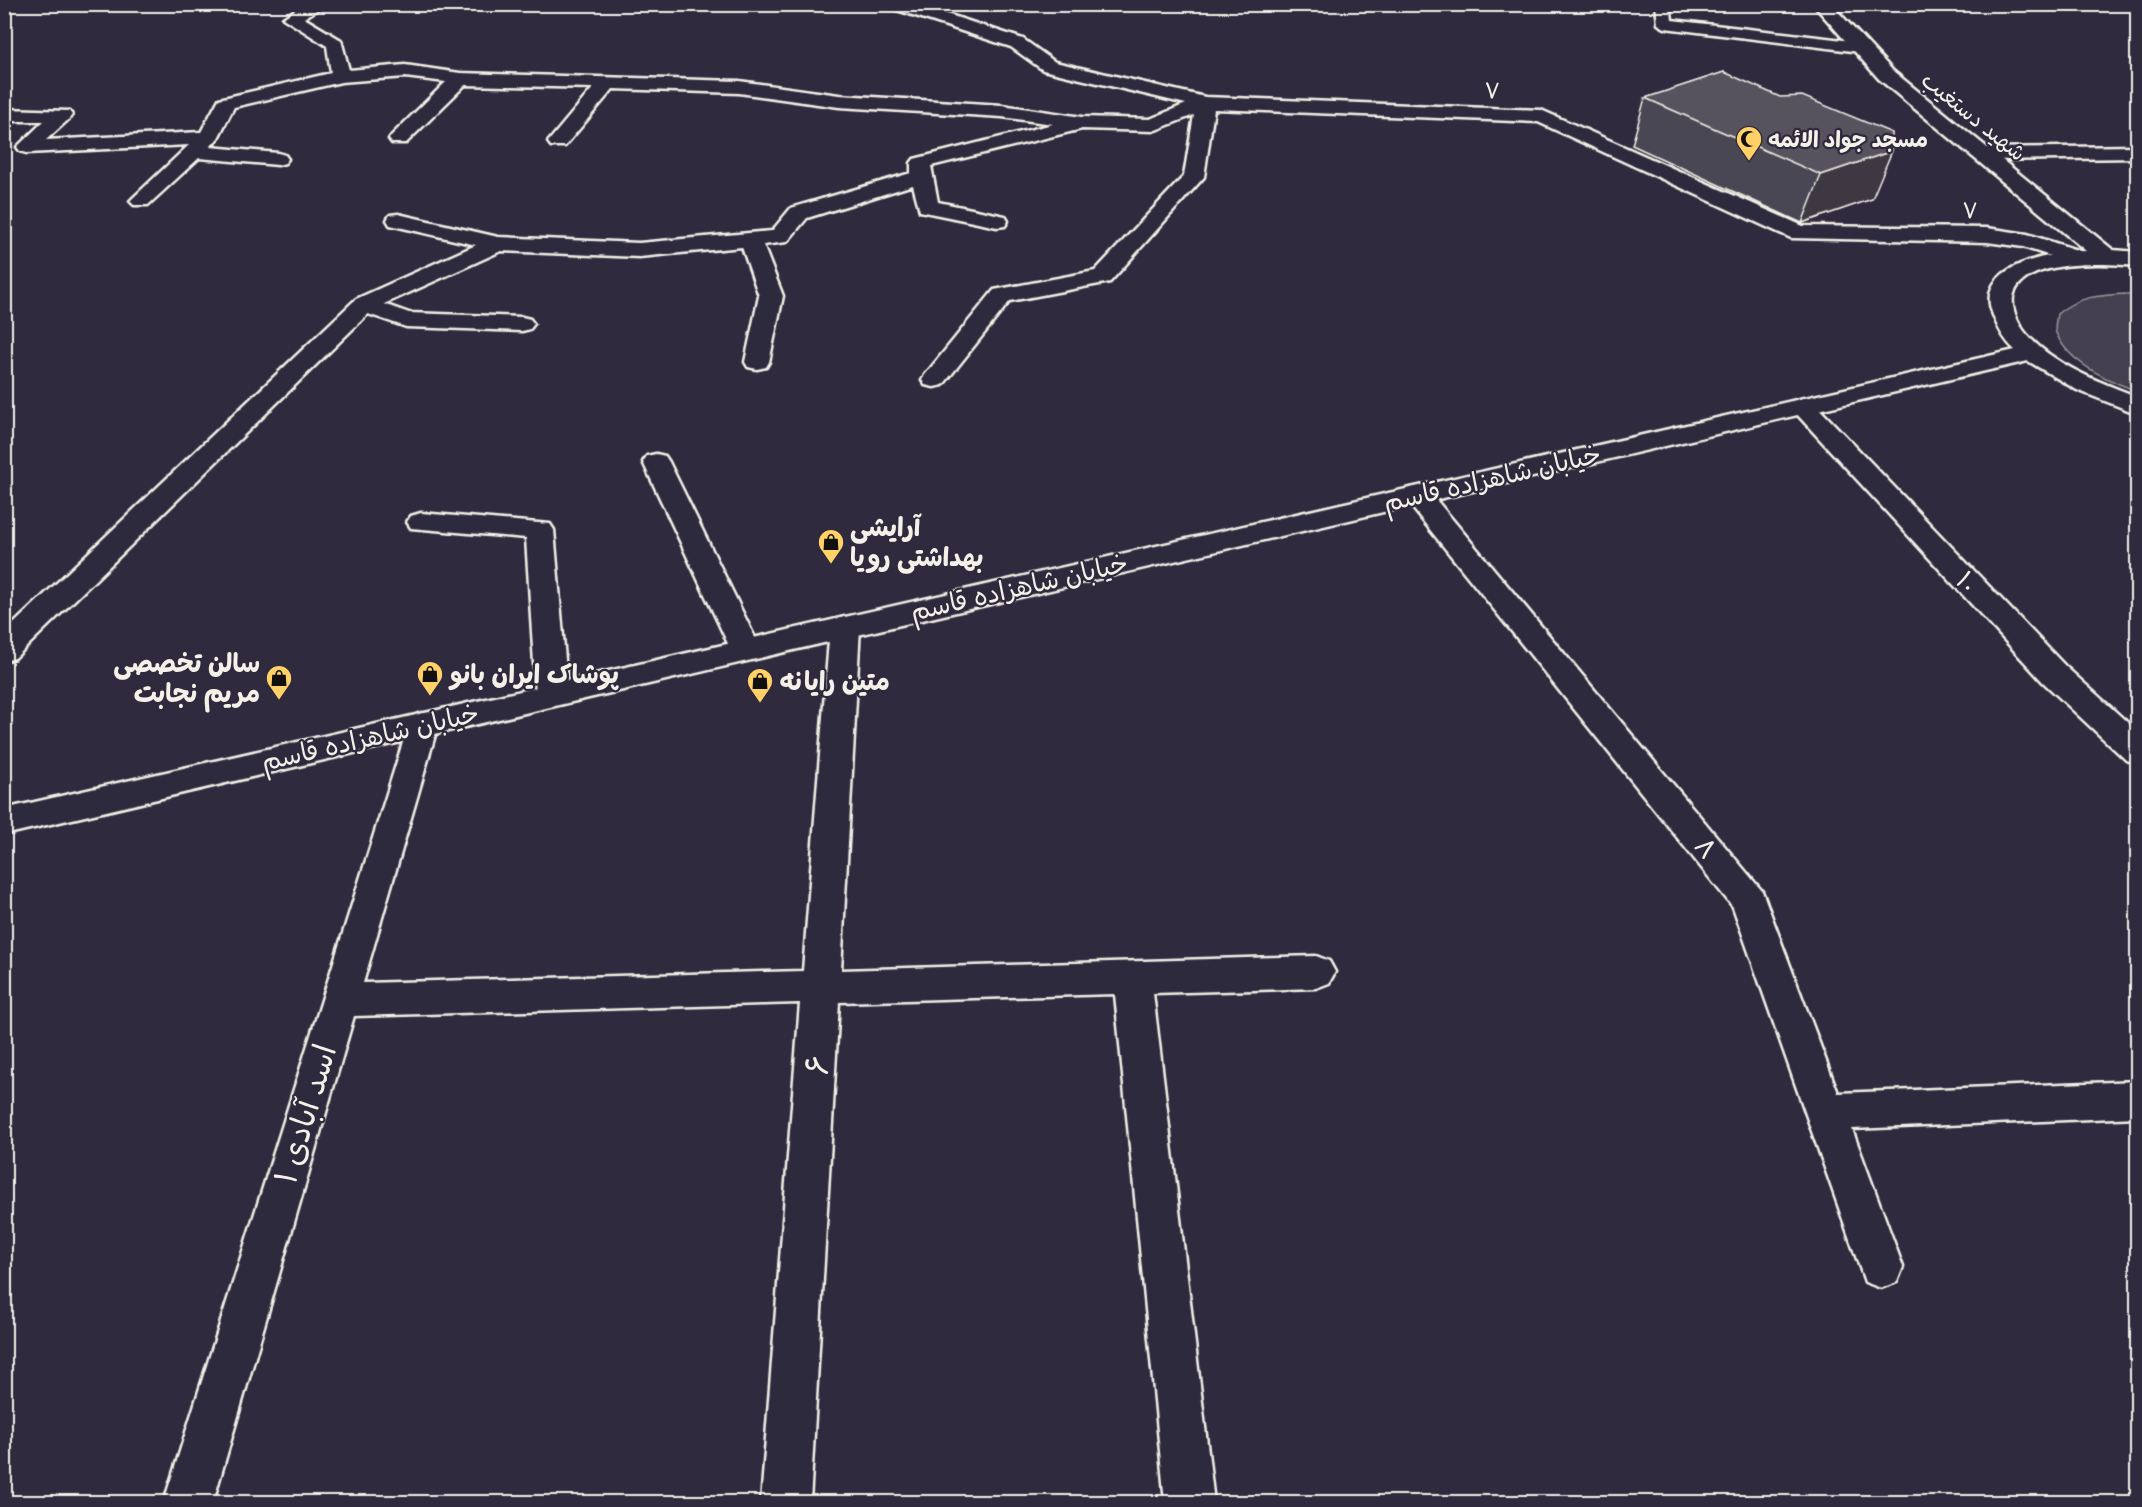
<svg xmlns="http://www.w3.org/2000/svg" width="2142" height="1507" font-family="'Indie Flower','Playpen Sans Arabic',sans-serif">
<style>
.green{fill:#454050;stroke:#9c989c;stroke-width:1.5}
.lines{fill:none;stroke-linecap:round;stroke-linejoin:round}
.service-casing{stroke:#f4f1e8;stroke-width:5}
.minor-casing{stroke:#f4f1e8;stroke-width:5}
.tertiary-casing{stroke:#f4f1e8;stroke-width:5}
.service{fill:#2f2a3d;fill-rule:evenodd}
.minor{fill:#2f2a3d;fill-rule:evenodd}
.tertiary{fill:#2f2a3d;fill-rule:evenodd}
.wall{fill:#4a4752;stroke:#f4f1e8;stroke-width:1.5}
.shaded-wall{fill:#3c3942;stroke:#f4f1e8;stroke-width:1.5}
.building{fill:#56525f;stroke:#f4f1e8;stroke-width:1.5}
.labels{text-anchor:middle;stroke-width:4.5;stroke-linejoin:round;paint-order:stroke}
.far-street-label{font-size:22px;fill:#f4f1e8;stroke:#2f2a3d}
.far-poi-label{font-size:22px;font-weight:bold;fill:#f4f1e8;stroke:#2f2a3d;text-anchor:start}
.street-label{font-size:26px;fill:#f4f1e8;stroke:#2f2a3d}
.poi-label{font-size:26px;font-weight:bold;fill:#f4f1e8;stroke:#2f2a3d;text-anchor:start}
.near-street-label{font-size:32px;fill:#f4f1e8;stroke:#2f2a3d}
</style>
<rect width="100%" height="100%" fill="#2f2a3d"/>
<filter id="ink" filterUnits="userSpaceOnUse"><feTurbulence type="fractalNoise" baseFrequency=".0167" numOctaves="2"/><feDisplacementMap in="SourceGraphic" scale="12" xChannelSelector="R" yChannelSelector="G"/><feConvolveMatrix kernelMatrix="1 2 1 2 8 2 1 2 1" color-interpolation-filters="sRGB"/></filter>
<g filter="url(#ink)">
<path class="green" d="M2127,294L2137,295V391C2109,381 2068,363 2056,333C2054,327 2056,320 2057,314C2078,296 2100,295 2127,294Z"/>
<g class="lines">
<g class="service-casing">
<path id="service" d="M1656,4H1670L1672,20L1860,42L1868,47L1860,52L1665,28L1658,24Z"/>
</g>
<g class="minor-casing">
<path id="minor" d="M304,4H326L304,18L341,40L349,70L405,65L460,73L739,81L839,95L1002,105L1082,117L1150,119L1186,104L1043,70L1011,47L891,8L889,4H916L1023,39L1055,62L1205,97L1541,110L1803,226L1987,228L2027,234L2083,252L2086,257L2083,262L2075,264L2023,247L1987,242L1791,238L1538,122L1214,109L1204,177L1110,282L1010,301L943,385L934,387L925,385L922,380L925,375L994,290L1095,271L1184,176L1194,115L1153,131L1082,129L931,166L938,202L1005,216L1008,221L1005,226L997,227L920,211L913,185L807,218L787,242L763,245L783,296L769,362L766,367L757,369L748,367L745,362L759,296L742,247L639,257L501,251L384,304L409,313L522,317L530,319L534,324L530,329L522,331L406,327L368,314L15,658L4,661V633L356,299L476,245L390,225L387,220L390,215L398,214L498,237L639,243L772,231L791,208L911,173V163L914,159L1053,124L1002,117L839,107L739,93L613,89L565,146H551L548,142L593,88L465,85L406,143H392L389,139L392,135L446,82L405,77L341,82L234,107L218,138L210,147L278,153L285,155L288,159L285,163L278,165L199,158L148,205H134L130,201L134,197L189,145L27,153L20,151L17,147L44,121H4V109L69,111L72,115L69,119L46,140L201,132L219,99L331,73L327,46L283,18Z
M2138,146V158L1984,160L1977,158L1974,154L1977,150L1984,148Z
M1803,398L1812,401L2065,666L2138,732V763L2126,760L2043,682L1794,411L1790,406L1794,401Z
M656,454L665,456L669,462L761,650L757,657L746,660L735,657L731,650L643,462L647,456Z
M1417,487L1427,489L1762,891L1838,1093L2138,1081V1117L1852,1129L1903,1267L1897,1282L1881,1288L1865,1282L1733,907L1407,501L1403,495L1407,489Z
M421,513L550,524L554,530L568,695L563,703L552,706L541,703L536,695L526,538L411,528L407,522L411,516Z
M845,617L856,620L860,627L841,970L1316,956L1329,961L1335,972L1329,983L1316,988L1153,993L1214,1502H1165L1115,994L839,1002L810,1502H761L800,1003L354,1016L213,1502H164L411,717L422,713L433,717L438,725L363,983L803,971L830,627L834,620Z"/>
</g>
<g class="tertiary-casing">
<path id="tertiary" d="M1813,4H1831L1893,71L2113,250L2138,252V266C2107,263 2021,258 2013,297C2011,311 2020,328 2030,338C2058,367 2100,382 2138,397V414L2077,390L2028,361L4,835V809L2015,350C2004,340 1998,328 1993,315C1972,264 2053,253 2086,251L1879,79Z"/>
</g>
<use href="#service" class="service"/>
<use href="#minor" class="minor"/>
<use href="#tertiary" class="tertiary"/>
</g>
<path class="wall" d="M1724,72L1872,199L1802,223L1632,145L1645,98Z"/>
<path class="shaded-wall" d="M1892,151L1872,199L1802,223L1821,175Z"/>
<path class="building" d="M1724,72L1780,97L1802,96L1892,133V151L1821,175L1645,98Z"/>
</g>
<defs>
<g id="mosque-pin" transform="scale(1.35)"><path d="M0 17L-7.5 6A9.5 9.5 0 1 1 7.5 6Z" fill="#ffd166" stroke="#2f2a3d"/><path d="M3.5-4.9A6 6 0 1 0 3.5 4.9A5 5 0 1 1 3.5-4.9Z" fill="#111"/></g>
<g id="shop-pin" transform="scale(1.35)"><path d="M0 17L-7.5 6A9.5 9.5 0 1 1 7.5 6Z" fill="#ffd166" stroke="#2f2a3d"/><path d="M-5-2.5h2.3a2.7 3.5 0 0 1 5.4 0H5L5.5 6h-11ZM-1.5-2.5h3a1.5 2.3 0 0 0-3 0Z" fill="#111"/></g>
</defs>
<g fill-rule="evenodd">
<use href="#mosque-pin" x="1749" y="139"/>
<use href="#shop-pin" x="831" y="542"/>
<use href="#shop-pin" x="430" y="674"/>
<use href="#shop-pin" x="279" y="678"/>
<use href="#shop-pin" x="760" y="681"/>
</g>
<g class="labels">
<g class="far-street-label">
<text transform="translate(1492 90) rotate(2)" y="8">۷</text>
<text transform="translate(1974 116) rotate(39)" y="8">شهید دستغیب</text>
<text transform="translate(1970 210) rotate(1)" y="8">۷</text>
</g>
<g class="far-poi-label">
<text x="1768" y="147">مسجد جواد الائمه</text>
</g>
<g class="street-label">
<text transform="translate(1492 478) rotate(-13)" y="9">خیابان شاهزاده قاسم</text>
<text transform="translate(1967 582) rotate(47)" y="9">۱۰</text>
<text transform="translate(1019 587) rotate(-13)" y="9">خیابان شاهزاده قاسم</text>
<text transform="translate(370 737) rotate(-13)" y="9">خیابان شاهزاده قاسم</text>
<text transform="translate(1706 848) rotate(51)" y="9">۸</text>
</g>
<g class="poi-label">
<text x="850" y="536">آرایشی<tspan x="850" dy="30">بهداشتی رویا</tspan></text>
<text x="260" y="672" text-anchor="end">سالن تخصصی<tspan x="260" dy="30">مریم نجابت</tspan></text>
<text x="450" y="683">پوشاک ایران بانو</text>
<text x="780" y="690">متین رایانه</text>
</g>
<g class="near-street-label">
<text transform="translate(817 1065) rotate(-86)" y="11">۶</text>
<text transform="translate(305 1114) rotate(-73)" y="11">اسد آبادی ۱</text>
</g>
</g>
<rect width="2142" height="1507" fill="none" stroke="#2f2a3d" stroke-width="24"/>
<rect x="12" y="12" width="2118" height="1483" fill="none" stroke="#f4f1e8" stroke-width="2" filter="url(#ink)"/>
</svg>
